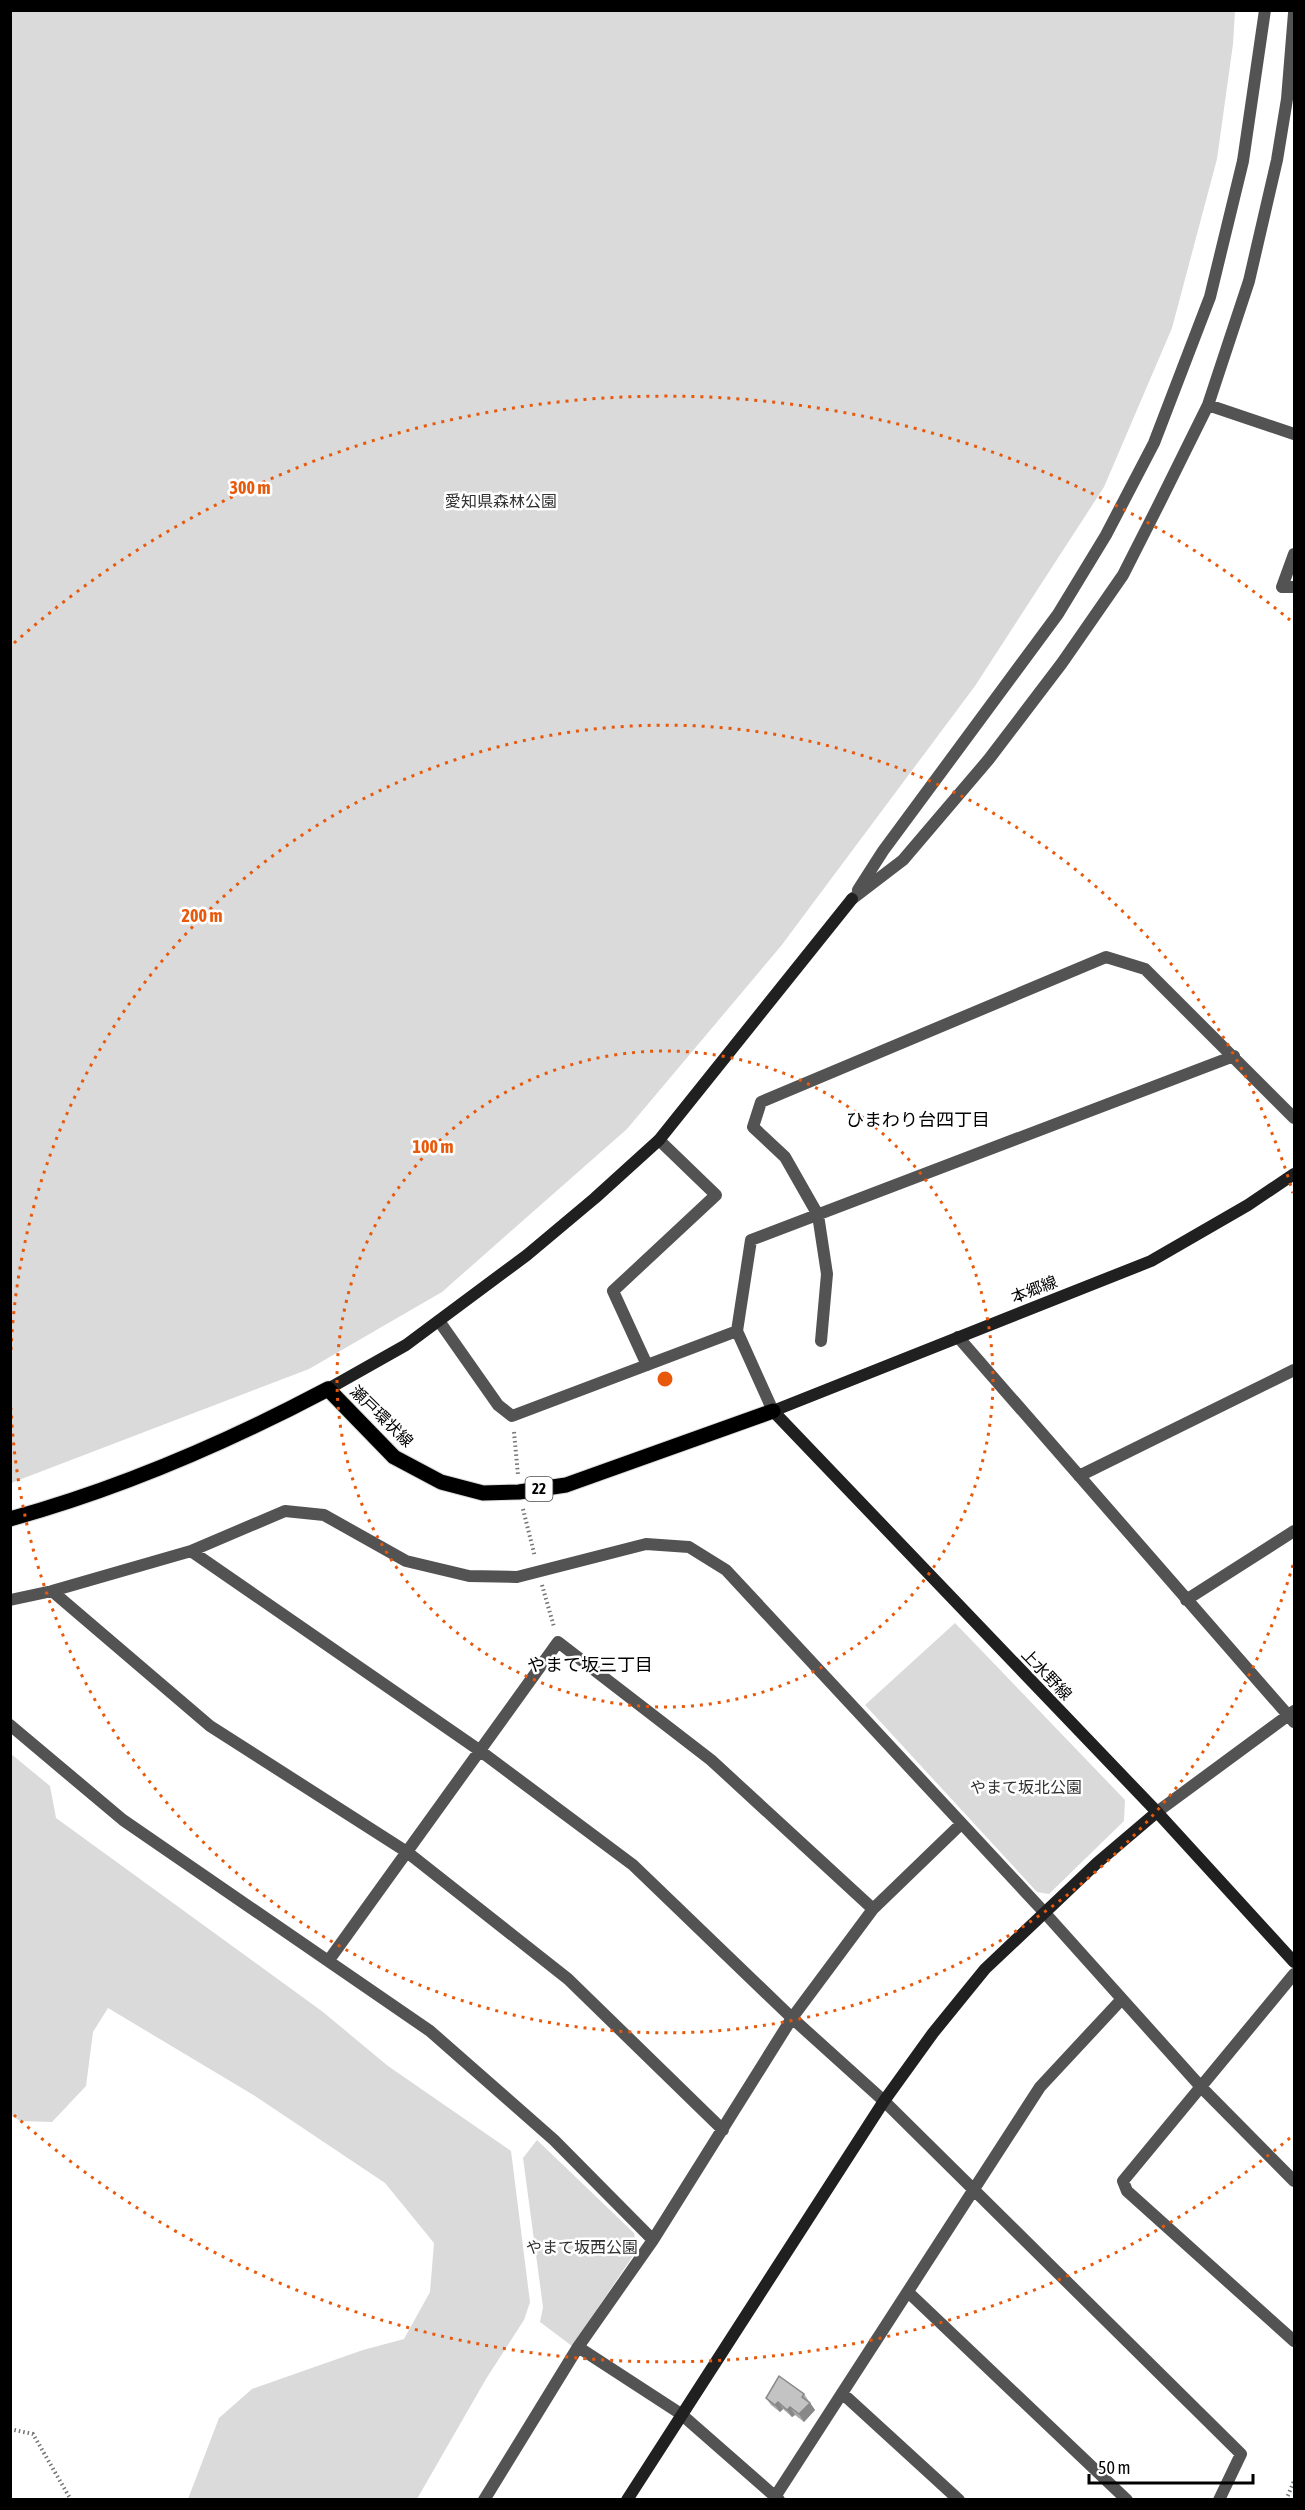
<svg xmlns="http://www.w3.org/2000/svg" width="1305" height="2510" font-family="'Asap Condensed','Noto Sans JP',sans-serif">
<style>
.green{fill:#dadada}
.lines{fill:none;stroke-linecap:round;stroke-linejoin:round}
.primary-casing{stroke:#dbdbdb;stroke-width:17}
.path{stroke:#757575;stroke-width:4;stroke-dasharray:1.5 3;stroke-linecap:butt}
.street{stroke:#535353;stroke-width:12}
.secondary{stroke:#202020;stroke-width:12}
.primary{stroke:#000;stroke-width:15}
.wall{fill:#a8a8a8}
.shaded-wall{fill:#888}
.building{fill:#c3c3c3;stroke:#888;stroke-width:1.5}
.ring{fill:none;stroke:#e8590c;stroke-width:3;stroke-dasharray:3 6}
.labels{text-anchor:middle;stroke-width:5;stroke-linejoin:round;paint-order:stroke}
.shield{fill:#fff;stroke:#4c4c4c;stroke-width:1.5}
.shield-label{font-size:15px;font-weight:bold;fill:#000}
.park-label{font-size:16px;fill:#313131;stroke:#fff}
.street-label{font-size:16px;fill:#000;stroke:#fff}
.neighbourhood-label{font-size:18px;fill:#000;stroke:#fff}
.centre{fill:#e8590c;stroke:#fff;stroke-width:3}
.ring-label{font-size:18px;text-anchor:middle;font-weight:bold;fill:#e8590c;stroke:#fff;stroke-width:5;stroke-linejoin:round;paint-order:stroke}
</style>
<rect width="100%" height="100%" fill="#fff"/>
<path class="green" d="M11,10L1235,11L1233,44L1217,159L1172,328L1104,487L975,686L781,946L627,1129L442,1292L309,1369L11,1483Z
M955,1623L1125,1800L1124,1821L1049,1894L1037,1892L865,1705Z
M10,1753L50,1786L56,1818L323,2012L388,2066L511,2151L530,2302L524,2320L486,2379L417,2499H188L219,2418L252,2389L363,2350L404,2339L430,2292L434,2243L385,2183L255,2096L108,2008L93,2032L86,2086L52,2122L20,2121L11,2115Z
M537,2140L634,2233L637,2250L572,2346L540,2322L543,2307L523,2158Z"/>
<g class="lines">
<g class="primary-casing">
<path id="primary" d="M10,1519C122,1488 226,1443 328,1389L394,1457L441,1482L483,1493L519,1492L566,1485L773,1411"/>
</g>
<path class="path" d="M514,1432L518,1475
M523,1509L535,1557
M542,1585L554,1627
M10,2429L33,2434L71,2500
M1286,2500L1294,2481"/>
<path class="street" d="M1208,405L1294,434
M1294,554L1282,587H1294
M858,890L883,851L1058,614L1106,535L1154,443L1210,297L1243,161L1265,10
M852,899L903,860L989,759L1062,663L1123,575L1159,504L1208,405L1249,281L1277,160L1287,99L1294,13
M439,1321L498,1405L512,1416L737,1331
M958,1337L1294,1722
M821,1341L827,1274L818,1215L785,1157L753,1127L761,1102L1106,957L1145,969L1294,1118
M647,1365L613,1291L716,1195L659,1140
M773,1411L737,1331L751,1240L1234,1056
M1079,1476L1294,1370
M191,1551L479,1750L633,1865L792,2018L884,2101L1241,2454L1219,2500
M52,1591L210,1726L407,1852L568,1979L723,2130
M10,1600L52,1591L191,1551L285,1511L324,1515L406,1561L469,1576L517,1577L646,1544L689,1547L726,1570L1044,1912L1201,2087L1294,2181
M1186,1600L1294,1531
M10,1725L123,1820L430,2031L554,2140L653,2240
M1157,1812L1294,1711
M329,1960L558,1642L711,1760L873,1909
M1294,1974L1123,2181L1127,2191L1294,2341
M908,2292L1127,2500
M578,2347L681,2414L779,2500
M842,2393L959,2500
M484,2500L578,2347L653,2240L792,2018L873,1909L961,1824
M773,2500L1040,2087L1121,2000"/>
<path class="secondary" d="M1294,1174L1248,1205L1151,1261L773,1411L1157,1812L1294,1962
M328,1389L406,1345L527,1255L595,1198L659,1140L852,899
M627,2500L884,2101L933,2033L985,1969L1097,1863L1157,1812"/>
<use href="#primary" class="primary"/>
</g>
<path class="wall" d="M804,2394L815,2410L804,2422L795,2415L792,2417L783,2409L780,2412L771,2405L766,2398Z"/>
<path class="shaded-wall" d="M778,2402L783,2409L780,2412L775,2405Z
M810,2403L815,2410L804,2422L799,2414Z
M790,2407L795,2415L792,2417L787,2410Z"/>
<path class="building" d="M779,2376L804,2394L802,2397L810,2403L799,2414L790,2407L787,2410L778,2402L775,2405L766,2398Z"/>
<g class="ring">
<circle cx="665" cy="1379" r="328"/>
<path d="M1293 1565A655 655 0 0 1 11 1408M11 1350A655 655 0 0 1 1293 1193"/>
<path d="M1290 2138A983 983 0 0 1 14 2115M14 643A983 983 0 0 1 1290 620"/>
</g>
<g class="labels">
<rect class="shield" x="525.5" y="1477" width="27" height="24" rx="4.5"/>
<g class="shield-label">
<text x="539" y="1494">22</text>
</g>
<g class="park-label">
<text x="501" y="507">愛知県森林公園</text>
<text x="1026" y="1793">やまて坂北公園</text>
<text x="582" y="2253">やまて坂西公園</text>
</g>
<g class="street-label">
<text transform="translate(1034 1289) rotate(-21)" y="6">本郷線</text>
<text transform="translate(382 1416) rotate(44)" y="6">瀬戸環状線</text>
<text transform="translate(1047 1674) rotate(46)" y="6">上水野線</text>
</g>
<g class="neighbourhood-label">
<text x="918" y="1126">ひまわり台四丁目</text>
<text x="590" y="1671">やまて坂三丁目</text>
</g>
</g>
<circle cx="665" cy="1379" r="9" class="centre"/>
<g class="ring-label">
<text x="250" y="494">300 m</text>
<text x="202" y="922">200 m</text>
<text x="433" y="1153">100 m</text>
</g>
<rect width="1305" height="2510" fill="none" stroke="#000000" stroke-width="24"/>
<path d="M1089 2474v9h164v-9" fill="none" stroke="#000000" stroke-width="3"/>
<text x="1098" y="2474" font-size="18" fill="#000000" stroke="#ffffff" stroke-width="4.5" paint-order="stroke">50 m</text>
</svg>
